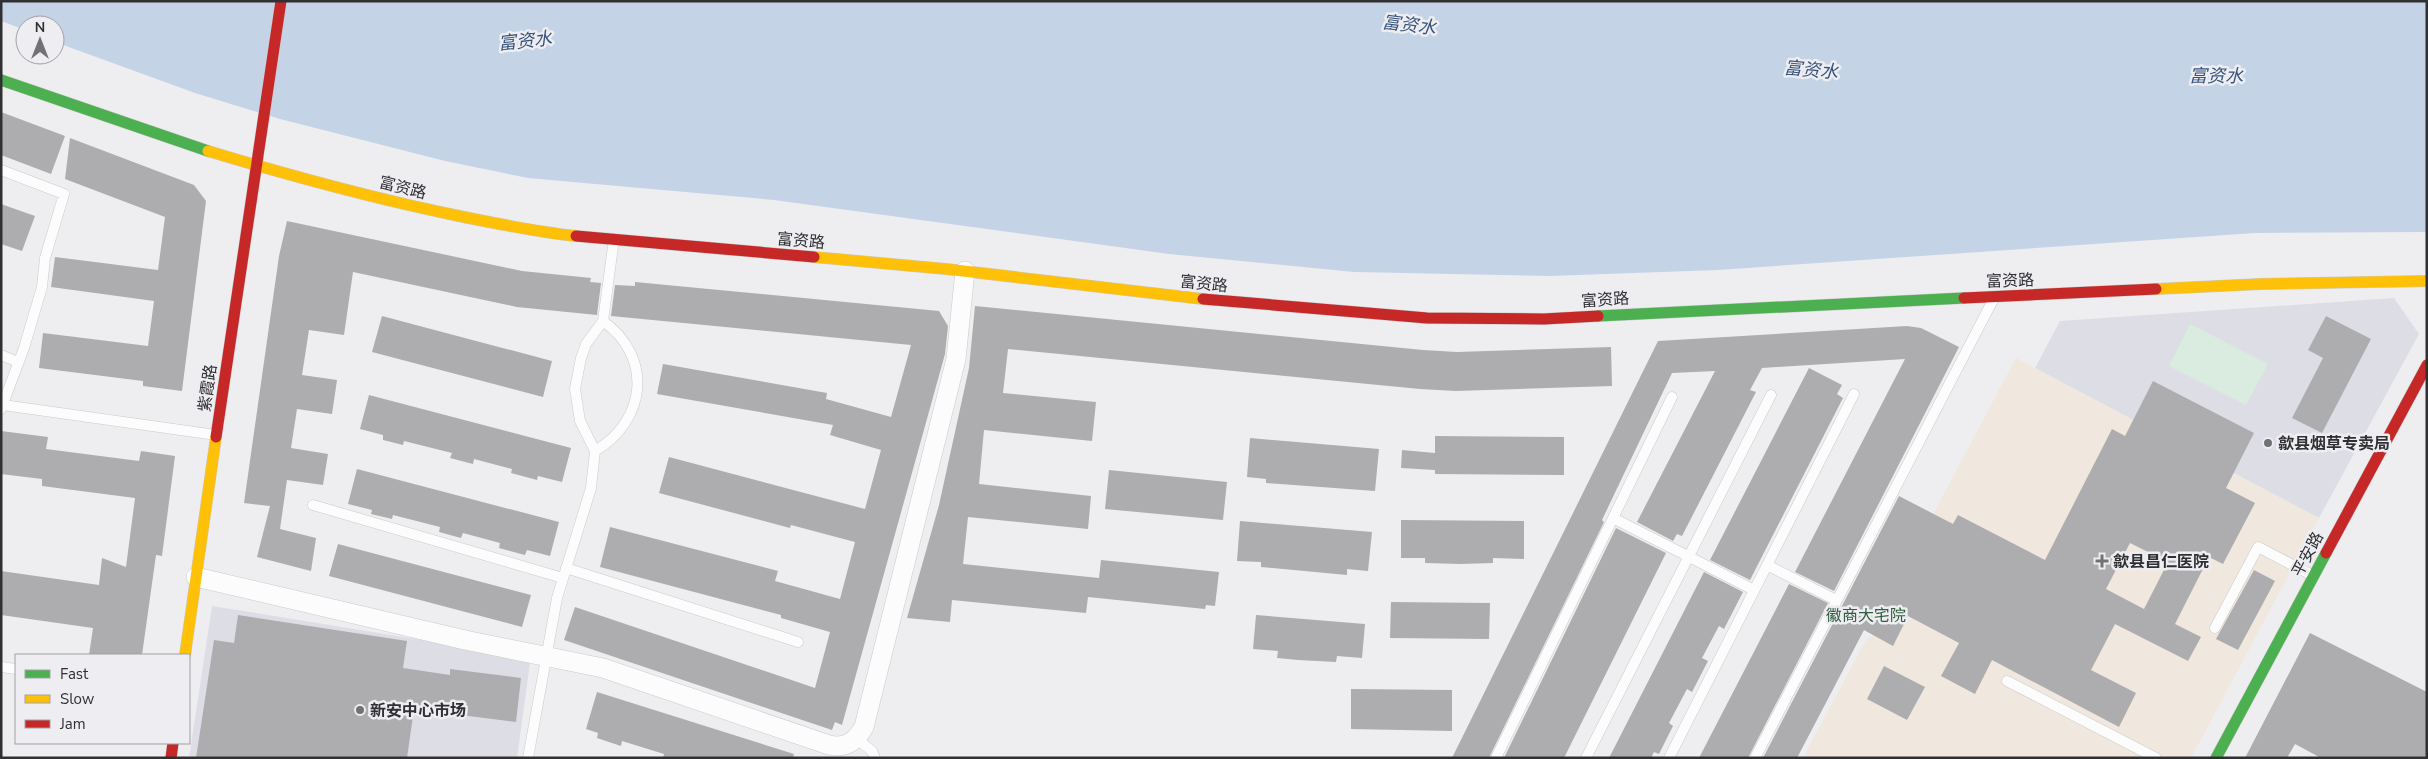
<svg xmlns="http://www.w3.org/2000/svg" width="2428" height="759" font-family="'Nunito Sans','Noto Sans SC',sans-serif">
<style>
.built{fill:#dddde5}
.medical{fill:#f0e7de}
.green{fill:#daebe0}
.water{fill:#c5d3e7}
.building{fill:#adadb0;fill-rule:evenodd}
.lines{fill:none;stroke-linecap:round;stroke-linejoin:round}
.lane-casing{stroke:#cacacc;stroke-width:11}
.street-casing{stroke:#cacacc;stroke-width:20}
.fast-casing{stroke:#cacacc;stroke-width:12}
.slow-casing{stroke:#cacacc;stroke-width:12}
.jam-casing{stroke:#cacacc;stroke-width:12}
.lane{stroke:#fcfcfd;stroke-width:10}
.street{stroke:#fcfcfd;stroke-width:19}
.fast{stroke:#4caf50;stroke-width:11}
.slow{stroke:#ffc107;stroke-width:11}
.jam{stroke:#c62828;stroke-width:11}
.poi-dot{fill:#727275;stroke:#ededf2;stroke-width:2}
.labels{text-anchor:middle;stroke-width:5;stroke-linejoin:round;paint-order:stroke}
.street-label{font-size:16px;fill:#303032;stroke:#ededf2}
.poi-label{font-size:16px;font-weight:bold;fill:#303032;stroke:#ededf2;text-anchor:start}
.park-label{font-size:16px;fill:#2e5d3d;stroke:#ededf2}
.water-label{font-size:18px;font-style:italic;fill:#37537b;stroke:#ededf2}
</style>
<rect width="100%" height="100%" fill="#eeeef1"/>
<path class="built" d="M2394,298L2419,334L2319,518L2035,368L2060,321Z
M212,606L422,640L530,663L517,758H189Z"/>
<path class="medical" d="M2016,358L2319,518L2191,758H1803L1867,638L1912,619L1885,605Z"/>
<path class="green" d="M2190,324L2268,364L2246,405L2169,366Z"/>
<path class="water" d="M1,1H2427V232L2255,233L1718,270L1550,276L1354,272L1169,254L774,200L528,178L445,161L280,119L195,93L55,42V25H25V30L1,21Z"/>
<path class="building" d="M1,112L65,136L51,174L1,155Z
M70,138L194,185L206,201L182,391L143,386V381L39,368L43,333L148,346L154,301L51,287L55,257L158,270L165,217L65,179Z
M1,204L35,216L22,251L1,244Z
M287,221L522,271L591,278L590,282L601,283L597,315L517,307L353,272L344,335L309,330L302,375L337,380L332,414L297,409L291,448L328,454L323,485L287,480L280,529L316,538L311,571L257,557L270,506L244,503L279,256Z
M635,282L939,311L948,326L945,354L842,725L835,722L832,730L564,640L575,607L815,688L830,632L781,618V615L600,567L610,527L778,571L775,581L840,599L855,542L791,525L790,528L659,493L669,457L865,509L881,450L830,435L833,425L657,394L663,364L827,393L826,399L891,417L911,345L611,316L615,285L635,286Z
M975,306L1423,350L1457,352L1611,347L1612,386L1456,391L1420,389L1008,349L1003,393L1096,402L1092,441L984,430L979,484L1091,496L1088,529L968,517L963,564L1099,578L1101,560L1219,572L1215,606L1206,605L1205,609L1088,597L1086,613L952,600L950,622L907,618L939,505L969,368Z
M382,316L552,361L543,397L372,352Z
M2326,316L2371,339L2322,433L2292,418L2323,358L2308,350Z
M1907,326L1921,328L1959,347L1834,591L1795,572L1905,359L1762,368L1750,390L1756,392L1682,536L1677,534L1673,541L1637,522L1715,371L1672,373L1602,520L1604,522L1489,758H1452L1658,341Z
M1809,368L1842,385L1837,394L1843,398L1750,580L1710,560Z
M2153,381L2254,433L2226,488L2255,503L2223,564L2209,557L2175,624L2201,637L2188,661L2115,624L2091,670L2136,693L2119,727L1992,660L1975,694L1941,676L1959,643L1908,616L1893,646L1864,630L1797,758H1763L1899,496L1953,524L1958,515L2045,560L2112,429L2125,436ZM2130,543L2168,562L2144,609L2106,589Z
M369,395L571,448L562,482L538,476L537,480L511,473L512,469L474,459L473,464L450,458L452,453L404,441L403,445L383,440V435L360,429Z
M1,431L48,437L46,449L139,461L141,451L175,456L162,556L156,555L142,655H89L93,628L1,615V571L99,585L102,558L126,567L135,498L42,486V479L1,474Z
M1435,436L1564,437V475L1435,474V470L1401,468L1402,450L1435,453Z
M1250,438L1379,449L1375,491L1266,483V479L1247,477Z
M357,469L559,522L550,556L527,550L525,555L499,548L500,543L463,533L461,538L439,532L440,527L393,515L392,519L371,514L372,510L348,504Z
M1109,470L1227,482L1223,520L1105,509Z
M1401,520L1524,521V559L1493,558V563L1460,564L1425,563V558H1401Z
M1240,521L1372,532L1368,571L1347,569V575L1261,567V562L1237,561Z
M1616,528L1666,553L1564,758H1504Z
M338,544L531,595L522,627L329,576Z
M2254,570L2275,581L2238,650L2216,639Z
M1704,572L1743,592L1724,629L1719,626L1702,658L1708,661L1692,692L1687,689L1669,723L1673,726L1659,754L1654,752L1651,758H1609Z
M1789,584L1828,603L1748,758H1699Z
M1391,602L1490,603L1489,639L1390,638Z
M238,615L407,641L403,668L450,675V669L521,678L516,722L414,709L407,758H196L214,640L234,643Z
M1256,615L1365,624L1362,658L1337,656L1336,662L1298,660L1277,658L1278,651L1253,649Z
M2310,633L2427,692V758H2321L2295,744L2287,758H2245Z
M1884,666L1925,687L1907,720L1867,699Z
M1351,689L1452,690V731L1351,729Z
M597,692L794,754L793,758H663L664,754L622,741L621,746L597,738L598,733L586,729Z"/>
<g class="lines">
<g class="lane-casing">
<path id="lane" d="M1,170L64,194L45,258L42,287L24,348L1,409
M1,355L18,362
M3,405L216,435
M595,451C647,420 653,357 603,321
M313,505L563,578
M1613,518L1754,590
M1767,565L1836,600
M566,568L798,642
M2215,628L2258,547L2312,575
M1,667L16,669
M2007,681L2156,758
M857,739L872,751L875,758
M528,758L557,598L591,488L595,451L580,421L575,389L581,358L586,344L603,321L614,239
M1496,758L1672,397
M1586,758L1771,395
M1669,758L1854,394
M1755,758L1994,298"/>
</g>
<g class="street-casing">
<path id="street" d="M196,577L465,640L603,668L829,745C846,749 856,741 864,727L956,359L965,271"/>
</g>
<g class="fast-casing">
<path id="fast" d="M1,80L208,151
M1598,316L1964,298
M2216,758L2326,553"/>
</g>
<g class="slow-casing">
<path id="slow" d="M208,151C291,176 375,199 459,216C498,224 537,232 576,236
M814,257L946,269L1203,299
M2156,289L2261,284L2427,281
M185,655L216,437"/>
</g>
<g class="jam-casing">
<path id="jam" d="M576,236L814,257
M1964,298L2156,289
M1203,299L1427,318L1544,319L1598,316
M216,437L281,1
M2326,553L2427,365
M171,758L173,743"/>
</g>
<use href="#lane" class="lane"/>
<use href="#street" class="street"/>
<use href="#fast" class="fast"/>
<use href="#slow" class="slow"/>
<use href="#jam" class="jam"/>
</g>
<g class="poi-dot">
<circle cx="2268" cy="443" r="5"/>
<path d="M2099.5 553.5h5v5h5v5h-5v5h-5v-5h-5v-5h5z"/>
<circle cx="360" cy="710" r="5"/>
</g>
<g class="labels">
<g class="street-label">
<text transform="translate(403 187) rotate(14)" y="6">富资路</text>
<text transform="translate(801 240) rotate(5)" y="6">富资路</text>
<text transform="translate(2010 280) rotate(-2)" y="6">富资路</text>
<text transform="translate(1204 283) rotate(6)" y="6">富资路</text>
<text transform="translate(1605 299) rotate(-4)" y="6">富资路</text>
<text transform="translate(207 388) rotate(-82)" y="6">紫霞路</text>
<text transform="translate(2307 554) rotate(-62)" y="6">平安路</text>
</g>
<g class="poi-label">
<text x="2278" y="449">歙县烟草专卖局</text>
<text x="2113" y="567">歙县昌仁医院</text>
<text x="370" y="716">新安中心市场</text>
</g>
<g class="park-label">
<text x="1866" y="621">徽商大宅院</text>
</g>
<g class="water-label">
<text transform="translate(1409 25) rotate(7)" y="6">富资水</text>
<text transform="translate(525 41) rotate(-6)" y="6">富资水</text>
<text transform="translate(1811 70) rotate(5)" y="6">富资水</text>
<text x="2216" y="82">富资水</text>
</g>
</g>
<rect width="2428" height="759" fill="none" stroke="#303032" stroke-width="5"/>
<rect x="15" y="654" width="175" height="90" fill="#ededf2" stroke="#a1a1a5"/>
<rect x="25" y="670" width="25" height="8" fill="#4caf50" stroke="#a1a1a5"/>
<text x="60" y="679" font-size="15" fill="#303032">Fast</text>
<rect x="25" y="695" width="25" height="8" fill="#ffc107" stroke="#a1a1a5"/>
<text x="60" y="704" font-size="15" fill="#303032">Slow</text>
<rect x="25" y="720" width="25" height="8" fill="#c62828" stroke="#a1a1a5"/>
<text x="60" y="729" font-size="15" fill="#303032">Jam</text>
<g transform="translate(40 40)"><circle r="24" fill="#ededf2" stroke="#a1a1a5"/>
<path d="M0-4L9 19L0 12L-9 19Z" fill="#727275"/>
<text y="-8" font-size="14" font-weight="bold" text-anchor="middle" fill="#303032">N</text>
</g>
</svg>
